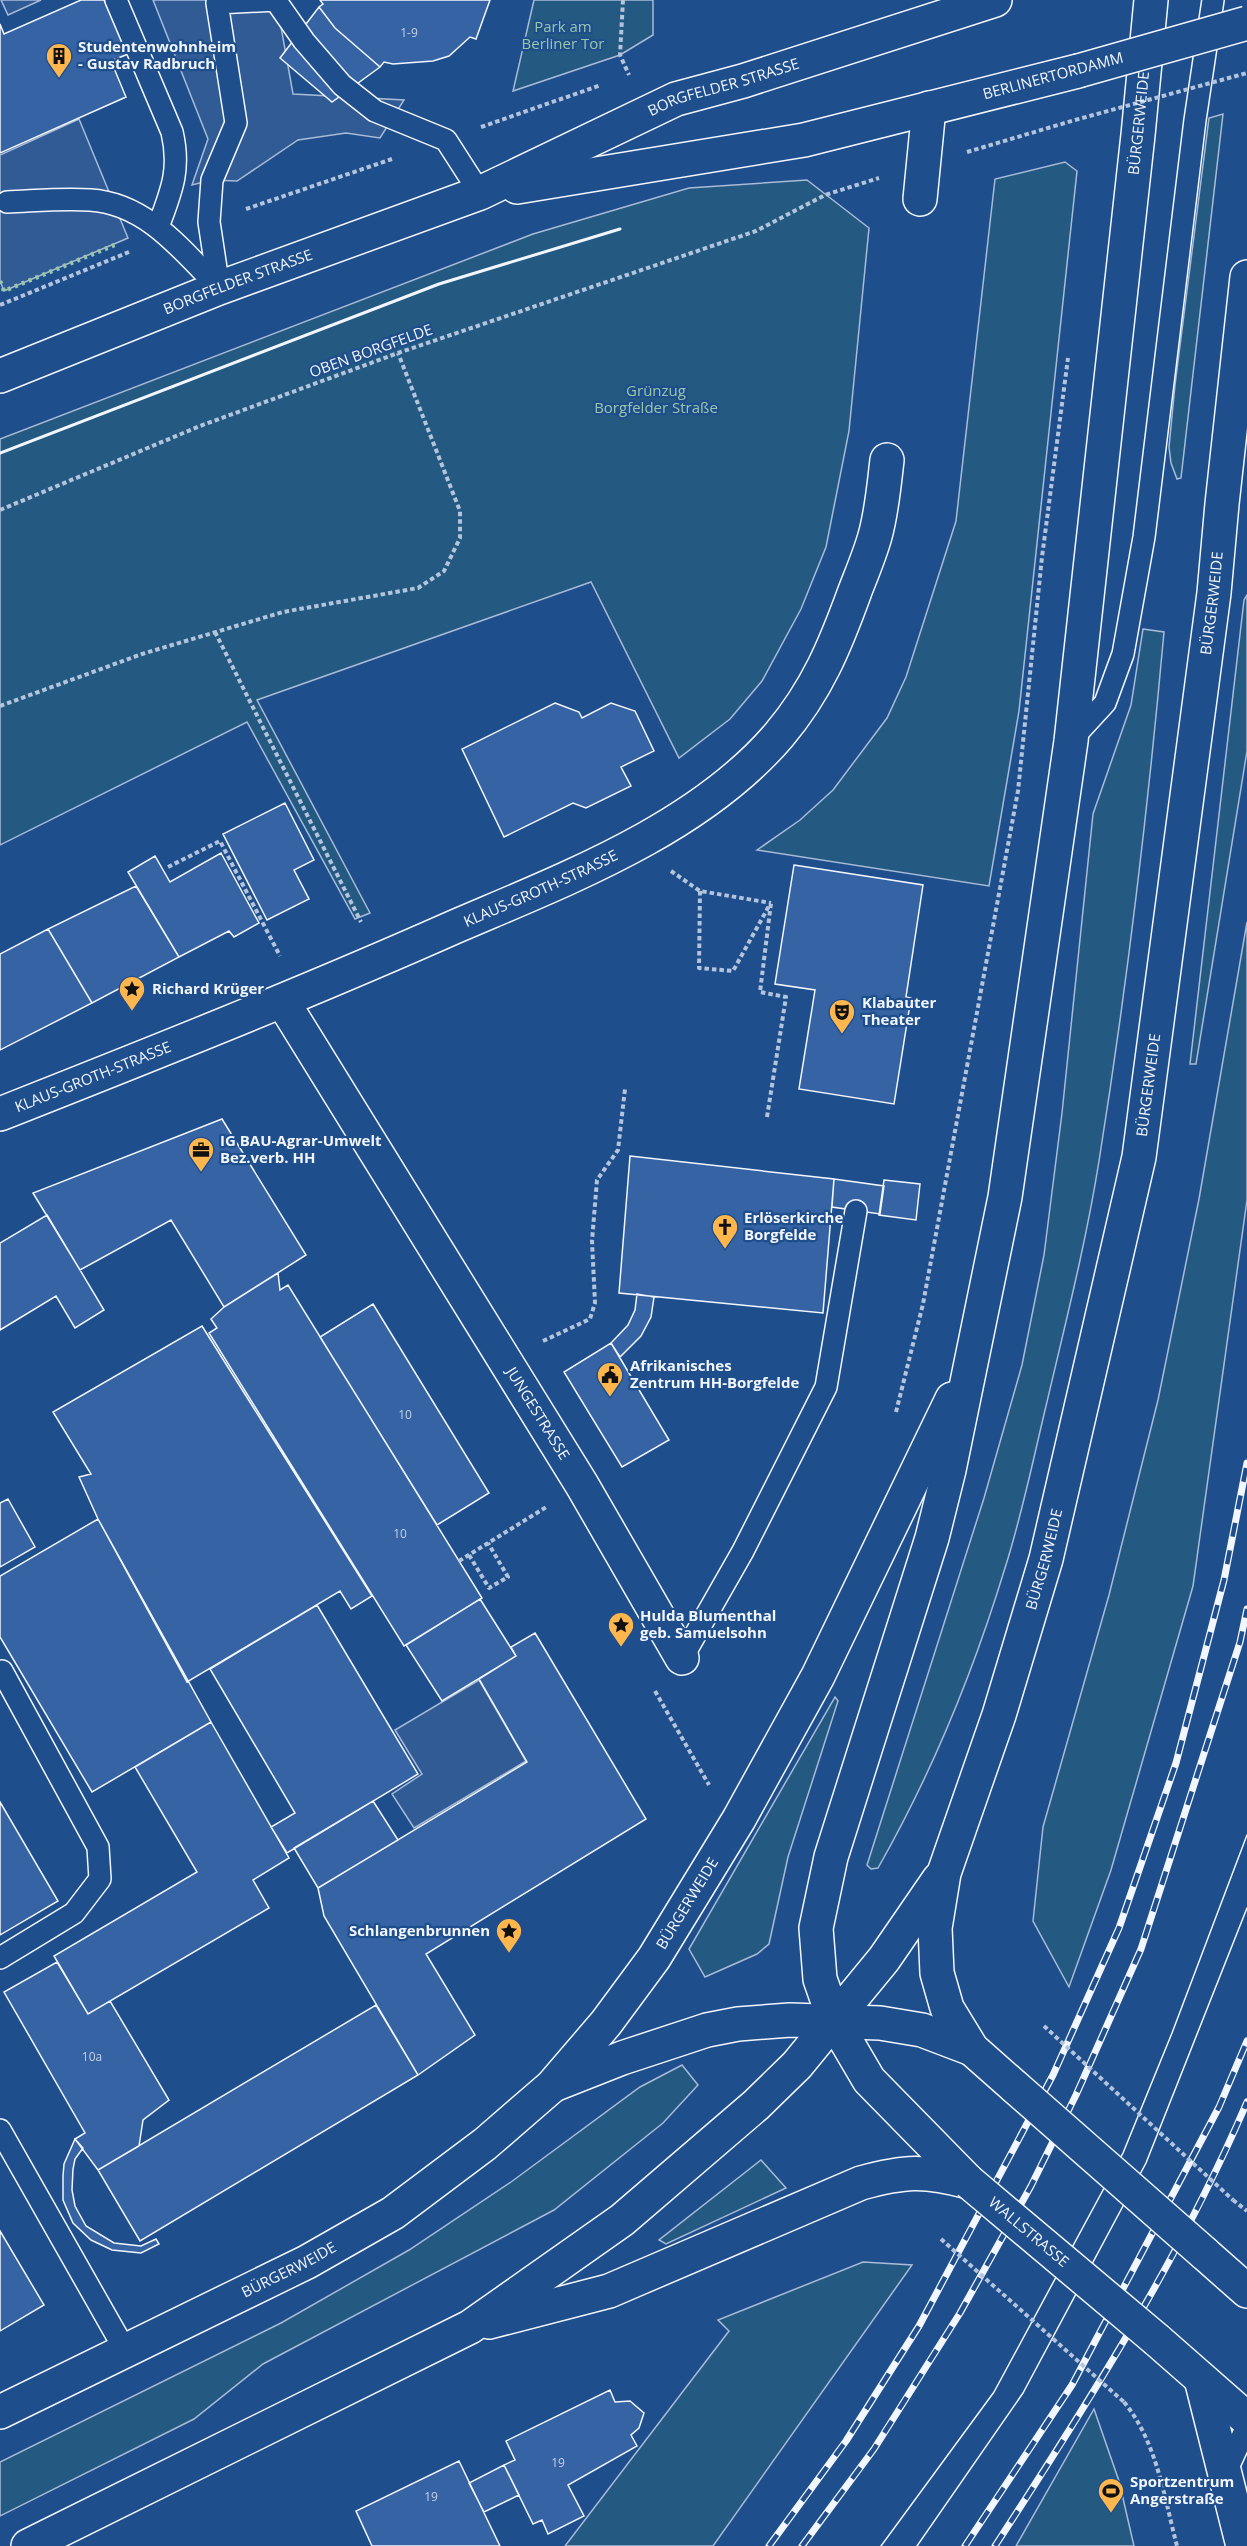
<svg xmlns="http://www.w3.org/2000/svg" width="1247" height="2546" font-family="'Open Sans',sans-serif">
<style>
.green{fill:#245a82;stroke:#a8bbd7;stroke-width:1.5}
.parking{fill:#305b95;stroke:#a8bbd7;stroke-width:1.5}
.building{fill:#3563a3;stroke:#f2f6ff;stroke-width:1.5}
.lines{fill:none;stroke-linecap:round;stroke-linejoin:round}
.service-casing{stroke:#f2f6ff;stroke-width:24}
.minor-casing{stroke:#f2f6ff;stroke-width:36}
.secondary-casing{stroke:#f2f6ff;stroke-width:36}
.primary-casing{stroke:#f2f6ff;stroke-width:36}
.path{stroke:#b3c4dc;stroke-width:4;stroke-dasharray:4.5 3;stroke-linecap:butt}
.service{stroke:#1f4e8c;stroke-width:21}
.minor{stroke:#1f4e8c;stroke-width:33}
.secondary{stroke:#1f4e8c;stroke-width:33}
.primary{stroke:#1f4e8c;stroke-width:33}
.tram{stroke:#f2f6ff;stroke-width:1.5}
.rail-casing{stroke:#f2f6ff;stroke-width:7}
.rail{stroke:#1f4e8c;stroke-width:4.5;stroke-dasharray:14;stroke-linecap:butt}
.secondary-bridge-casing{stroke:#f2f6ff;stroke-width:36;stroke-linecap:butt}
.primary-bridge-casing{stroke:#f2f6ff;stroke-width:36;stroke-linecap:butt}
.path-bridge{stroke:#b3c4dc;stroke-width:4;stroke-dasharray:4.5 3;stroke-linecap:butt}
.secondary-bridge{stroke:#1f4e8c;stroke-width:33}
.primary-bridge{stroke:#1f4e8c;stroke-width:33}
.hedge{stroke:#97c8a6;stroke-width:4.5;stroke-dasharray:3 4.5;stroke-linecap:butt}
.wall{stroke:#f2f6ff;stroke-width:3}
.labels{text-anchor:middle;stroke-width:4.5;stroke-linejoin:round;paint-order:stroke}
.number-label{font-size:12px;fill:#c3d1e8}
.park-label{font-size:15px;fill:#97c8a6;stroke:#1f4e8c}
.poi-label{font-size:15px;font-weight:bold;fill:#f2f6ff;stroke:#1f4e8c;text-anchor:start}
.street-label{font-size:15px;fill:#f2f6ff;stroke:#1f4e8c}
</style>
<rect width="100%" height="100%" fill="#1f4e8c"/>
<path class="green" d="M534,0H653V35L620,55L513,91Z
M1223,114L1181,478L1177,479L1171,463L1169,447L1175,385L1209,118Z
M1065,162L1077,171L1019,711L989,886L757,850L800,820L833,790L887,718L906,677L956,521L995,179Z
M807,180L869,228L849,431L826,547L801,609L762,681L730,719L679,758L591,582L257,700L370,913L355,919L247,722L0,845V439L533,234L689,188Z
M1247,595V751L1196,1064H1190L1244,600Z
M1143,629L1164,632C1148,809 1127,986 1099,1161C1086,1243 1065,1325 1046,1406C1033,1460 1022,1515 1005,1568C973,1673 932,1773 878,1868L871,1869L867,1865L984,1498L1022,1365L1044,1255L1062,1113L1093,814L1131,705Z
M1247,922V1200L1193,1586L1111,1870L1069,1987L1033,1921L1043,1827L1109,1595L1158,1400L1199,1199Z
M835,1697L838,1701L788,1857L769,1944L757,1954L705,1977L689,1949Z
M682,2065L698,2085L663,2123L554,2210L263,2364L194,2419L0,2516V2462L281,2323L409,2250L511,2182L640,2087Z
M761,2160L786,2188L666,2244L659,2240Z
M863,2262L912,2265L713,2546H565L729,2331L718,2320Z
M1094,2409L1119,2481L1134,2546H1016Z"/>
<path class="parking" d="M1,0H41L8,15Z
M153,0H287L281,27L293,94L404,100L380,138L346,133L298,140L237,181L212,180L192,185L208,139Z
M79,119L128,238L4,291L0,281V155Z
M479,1680L526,1761L414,1828L392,1794L422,1774L395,1730Z"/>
<path class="building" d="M81,0H104L128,54L111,61L126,97L0,153V24L4,34Z
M320,0H490L476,39L470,37L449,56L433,61L393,64L384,62L380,67L335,28L319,7L323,4Z
M319,7L335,28L380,67L332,102L280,58Z
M555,703L579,712L582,718L611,703L635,711L654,751L621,767L631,786L586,808L573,803L504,837L462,749Z
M285,803L314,860L294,870L309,899L267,920L223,834Z
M221,853L259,923L234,937L229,931L179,957L128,872L155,856L170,882Z
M794,865L923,885L906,997L911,998L894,1104L799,1089L815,990L775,984Z
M136,886L179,957L92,1003L48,929Z
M48,929L92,1003L0,1050V954Z
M222,1119L306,1255L224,1307L171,1220L80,1270L33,1193Z
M630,1156L834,1179L823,1313L619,1293Z
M834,1179L884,1186L880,1214L832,1207Z
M884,1180L920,1184L916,1220L879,1215Z
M47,1215L104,1310L75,1328L56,1296L0,1330V1243Z
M278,1273L280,1290L288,1285L482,1598L404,1646L209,1333L217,1328L211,1319L224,1307Z
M637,1294L654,1297L651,1317L641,1336L620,1357L611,1343L628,1325L635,1310Z
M373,1304L489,1493L437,1525L320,1337Z
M202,1326L372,1596L351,1609L340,1591L187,1682L98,1519L79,1477L91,1474L53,1412Z
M611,1343L669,1440L622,1467L564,1372Z
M8,1499L35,1547L0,1567V1503Z
M98,1519L211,1722L92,1792L0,1637V1576Z
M480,1599L516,1656L442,1701L406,1645Z
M317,1605L418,1774L287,1853L271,1827L295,1813L210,1669Z
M535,1633L646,1819L426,1954L475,2035L418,2075L324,1916L318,1888L527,1762L479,1679L516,1656L511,1647Z
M211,1722L289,1858L253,1880L269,1908L88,2014L54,1956L197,1872L135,1767Z
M373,1801L398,1840L318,1888L294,1848Z
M0,1802L58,1901L0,1935Z
M57,1962L88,2014L110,2001L169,2100L143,2120L139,2146L98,2170L75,2139L85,2133L4,1992Z
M376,2005L418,2075L140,2241L98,2170Z
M75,2139L83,2148L75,2159L73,2169L72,2190L75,2206L86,2226L114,2243L141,2246L156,2239L159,2244L141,2253L112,2250L91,2240L73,2223L63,2200V2176L64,2164Z
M0,2231L44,2305L0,2331Z
M610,2390L615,2402L630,2401L644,2413L639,2428L631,2435L637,2446L568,2485L584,2516L548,2534L542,2520L533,2524L504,2465L515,2460L506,2441Z
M459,2461L500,2546H372L356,2511Z
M504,2465L519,2495L484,2512L469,2483Z"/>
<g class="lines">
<g class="service-casing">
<path id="service" d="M116,0L172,132C181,170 171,192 158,227
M276,1L304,41L342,85L375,111L446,140L480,193
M7,202C34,201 63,198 90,200C146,203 183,251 219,288
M219,288L209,222L212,180L236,123L217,3L276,0
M1071,740L1105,703L1123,654L1144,537L1195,120L1213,0
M682,1658L743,1551L826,1387L856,1211
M0,1958L74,1913L100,1879L98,1847L2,1671
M0,2130L125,2350
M1225,2474L1247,2426"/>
</g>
<g class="minor-casing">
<g id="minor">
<path d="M920,199L929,108"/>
<path id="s1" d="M283,1002L582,1485L682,1658"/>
<path id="s2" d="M0,1114C152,1054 303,994 452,928C563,880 698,830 779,735C817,690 835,646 855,591C862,573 870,554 875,536C882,511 884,485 887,460"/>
</g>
</g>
<g class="secondary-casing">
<g id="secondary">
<path d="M517,187L804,140L1078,71"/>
<path id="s3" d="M0,376L219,288L480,193L676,99L743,81L995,0"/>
</g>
</g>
<g class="primary-casing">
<g id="primary">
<path d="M556,2084L622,2058L707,2030L738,2024L790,2020L880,2023L922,2030L972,2049"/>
<path id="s4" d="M1015,2087L972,2049L947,2008L937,1973L935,1928L944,1873L999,1715L1046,1559L1139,1157L1214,593L1222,504L1247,277"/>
<path id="s5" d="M969,2182L869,2080L835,2022L820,1979L816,1928L831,1857L932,1538L949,1470L1005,1197L1071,741L1138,135L1151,0"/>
<path d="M1204,2253L1247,2291"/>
<path d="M489,2322L609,2291L861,2183C905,2171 924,2170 969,2182"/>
<path d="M1157,2340L1247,2419"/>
<path d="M1201,2379L1243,2546"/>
<path id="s6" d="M0,2412L307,2262L393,2213L485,2144L552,2086L606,2023L654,1958L739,1819L818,1676L952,1399"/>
<path d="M28,2546L470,2327L622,2220L756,2105L797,2065L884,1959L939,1879"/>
</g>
</g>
<path class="path" d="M623,0L620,55L629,75
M481,127L601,85
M967,152L1075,120
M246,209L392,159
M0,305L129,252
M0,510L200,426L398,353L756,231L825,195L879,178
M215,632L361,922
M0,706L142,654L283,612L418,588L444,571L460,538V511L398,353
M168,867L220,841L280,956
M671,871L700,891L771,903
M700,891L699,968L733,971L769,906
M767,1117L786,997L760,992L771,903
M543,1341L590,1319L595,1303L592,1241L597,1180L618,1150L625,1089
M896,1412L923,1304L1018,791L1042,557L1068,358
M469,1555L489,1588L508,1577L488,1543
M459,1561L548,1506
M655,1691L709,1785
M1233,2200L1247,2211
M1124,2402C1157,2442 1164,2497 1177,2546"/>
<use href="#service" class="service"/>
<use href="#minor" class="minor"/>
<use href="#secondary" class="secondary"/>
<use href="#primary" class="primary"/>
<path class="tram" d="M881,2546L994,2392L1123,2153L1172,2033L1247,1835
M917,2546L1023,2393L1146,2163L1247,1908"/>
<g class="rail-casing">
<path id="rail" d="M769,2546L846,2441L919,2326L1053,2075L1119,1928L1176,1763L1224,1580L1247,1463
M802,2546L874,2449L960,2313L1031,2186L1076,2095L1141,1949L1240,1642L1247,1609
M965,2546L1072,2385L1219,2107L1247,2041
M995,2546C1088,2403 1180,2259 1247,2102"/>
</g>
<use href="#rail" class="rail"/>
<g class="secondary-bridge-casing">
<path id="secondary-bridge" d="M1078,71L1247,23"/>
</g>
<g class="primary-bridge-casing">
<g id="primary-bridge">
<path d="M1015,2087L1204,2253"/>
<path id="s7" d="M969,2182L1157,2340"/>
</g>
</g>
<path class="path-bridge" d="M1075,120L1247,73
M1044,2026L1233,2200
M941,2239L1124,2402"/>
<use href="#secondary-bridge" class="secondary-bridge"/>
<use href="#primary-bridge" class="primary-bridge"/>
<path class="hedge" d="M0,281L4,291L117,244"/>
<path class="wall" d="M0,453L439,284L620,229"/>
</g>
<defs>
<g id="building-pin" transform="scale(1.35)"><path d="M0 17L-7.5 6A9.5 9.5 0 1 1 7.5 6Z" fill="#ffb74d" stroke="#1f4e8c"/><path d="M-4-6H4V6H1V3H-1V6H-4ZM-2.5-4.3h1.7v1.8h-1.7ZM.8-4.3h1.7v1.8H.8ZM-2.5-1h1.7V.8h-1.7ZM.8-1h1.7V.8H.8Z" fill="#111"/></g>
<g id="sight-pin" transform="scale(1.35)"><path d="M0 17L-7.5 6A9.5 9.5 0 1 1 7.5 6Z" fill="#ffb74d" stroke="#1f4e8c"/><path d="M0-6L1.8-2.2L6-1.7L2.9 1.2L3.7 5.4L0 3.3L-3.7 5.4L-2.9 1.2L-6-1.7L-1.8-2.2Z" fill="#111"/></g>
<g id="theatre-pin" transform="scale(1.35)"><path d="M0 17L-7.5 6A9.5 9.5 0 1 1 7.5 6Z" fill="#ffb74d" stroke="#1f4e8c"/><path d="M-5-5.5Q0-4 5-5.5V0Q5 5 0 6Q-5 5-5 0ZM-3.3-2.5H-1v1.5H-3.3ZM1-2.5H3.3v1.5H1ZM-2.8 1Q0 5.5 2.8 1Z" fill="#111"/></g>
<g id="office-pin" transform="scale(1.35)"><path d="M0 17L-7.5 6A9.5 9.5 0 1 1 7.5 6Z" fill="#ffb74d" stroke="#1f4e8c"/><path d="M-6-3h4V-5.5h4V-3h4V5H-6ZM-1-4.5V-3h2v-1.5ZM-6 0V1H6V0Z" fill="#111"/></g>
<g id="church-pin" transform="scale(1.35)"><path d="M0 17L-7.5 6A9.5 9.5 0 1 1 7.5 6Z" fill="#ffb74d" stroke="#1f4e8c"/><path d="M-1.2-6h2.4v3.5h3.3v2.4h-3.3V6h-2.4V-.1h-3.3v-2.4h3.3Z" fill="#111"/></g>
<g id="civic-pin" transform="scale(1.35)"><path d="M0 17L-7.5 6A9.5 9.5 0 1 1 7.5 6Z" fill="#ffb74d" stroke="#1f4e8c"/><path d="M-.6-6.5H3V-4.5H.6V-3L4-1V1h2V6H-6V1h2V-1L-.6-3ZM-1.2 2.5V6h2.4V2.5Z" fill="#111"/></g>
<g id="stadium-pin" transform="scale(1.35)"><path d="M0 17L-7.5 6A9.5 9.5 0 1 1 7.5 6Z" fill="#ffb74d" stroke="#1f4e8c"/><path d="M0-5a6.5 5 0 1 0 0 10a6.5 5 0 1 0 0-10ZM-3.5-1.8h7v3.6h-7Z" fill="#111"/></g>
</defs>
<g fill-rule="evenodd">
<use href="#building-pin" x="59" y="56"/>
<use href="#sight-pin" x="132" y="989"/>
<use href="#theatre-pin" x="842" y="1012"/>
<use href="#office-pin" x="201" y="1150"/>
<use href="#church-pin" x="725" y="1227"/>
<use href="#civic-pin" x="610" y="1375"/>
<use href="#sight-pin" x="621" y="1625"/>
<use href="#sight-pin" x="509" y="1931"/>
<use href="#stadium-pin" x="1111" y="2491"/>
</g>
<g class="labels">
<g class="number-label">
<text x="409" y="37">1-9</text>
<text x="405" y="1419">10</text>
<text x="400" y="1538">10</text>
<text x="92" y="2061">10a</text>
<text x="558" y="2467">19</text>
<text x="431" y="2501">19</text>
</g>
<g class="park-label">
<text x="563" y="32">Park am<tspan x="563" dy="17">Berliner Tor</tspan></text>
<text x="656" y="396">Grünzug<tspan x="656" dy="17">Borgfelder Straße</tspan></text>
</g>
<g class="poi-label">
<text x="78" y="52">Studentenwohnheim<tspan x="78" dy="17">- Gustav Radbruch</tspan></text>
<text x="152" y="994">Richard Krüger</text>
<text x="862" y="1008">Klabauter<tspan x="862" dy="17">Theater</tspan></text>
<text x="220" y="1146">IG BAU-Agrar-Umwelt<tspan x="220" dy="17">Bez.verb. HH</tspan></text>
<text x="744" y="1223">Erlöserkirche<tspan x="744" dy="17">Borgfelde</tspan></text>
<text x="630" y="1371">Afrikanisches<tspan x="630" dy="17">Zentrum HH-Borgfelde</tspan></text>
<text x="640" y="1621">Hulda Blumenthal<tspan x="640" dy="17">geb. Samuelsohn</tspan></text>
<text x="490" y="1936" text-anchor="end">Schlangenbrunnen</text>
<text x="1130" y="2487">Sportzentrum<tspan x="1130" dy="17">Angerstraße</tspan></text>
</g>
<g class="street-label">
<text transform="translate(1053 76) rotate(-15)" y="5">BERLINERTORDAMM</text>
<text dy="5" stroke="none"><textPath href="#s3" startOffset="780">BORGFELDER STRASSE</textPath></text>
<text dy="5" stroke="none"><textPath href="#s5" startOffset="2145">BÜRGERWEIDE</textPath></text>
<text dy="5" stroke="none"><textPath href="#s3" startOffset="256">BORGFELDER STRASSE</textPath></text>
<text transform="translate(371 351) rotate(-20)" y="5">OBEN BORGFELDE</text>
<text dy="5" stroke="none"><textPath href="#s4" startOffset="1544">BÜRGERWEIDE</textPath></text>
<text dy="5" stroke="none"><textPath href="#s2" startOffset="586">KLAUS-GROTH-STRASSE</textPath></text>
<text dy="5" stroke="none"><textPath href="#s2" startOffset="100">KLAUS-GROTH-STRASSE</textPath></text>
<text dy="5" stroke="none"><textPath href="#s4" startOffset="1058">BÜRGERWEIDE</textPath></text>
<text dy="5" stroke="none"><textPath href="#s1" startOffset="484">JUNGESTRASSE</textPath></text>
<text dy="5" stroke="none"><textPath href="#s4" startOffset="572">BÜRGERWEIDE</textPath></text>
<text dy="5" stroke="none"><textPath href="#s6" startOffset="872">BÜRGERWEIDE</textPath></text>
<text dy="5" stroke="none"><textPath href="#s7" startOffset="78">WALLSTRASSE</textPath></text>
<text dy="5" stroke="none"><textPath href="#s6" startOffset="322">BÜRGERWEIDE</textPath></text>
</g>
</g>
</svg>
